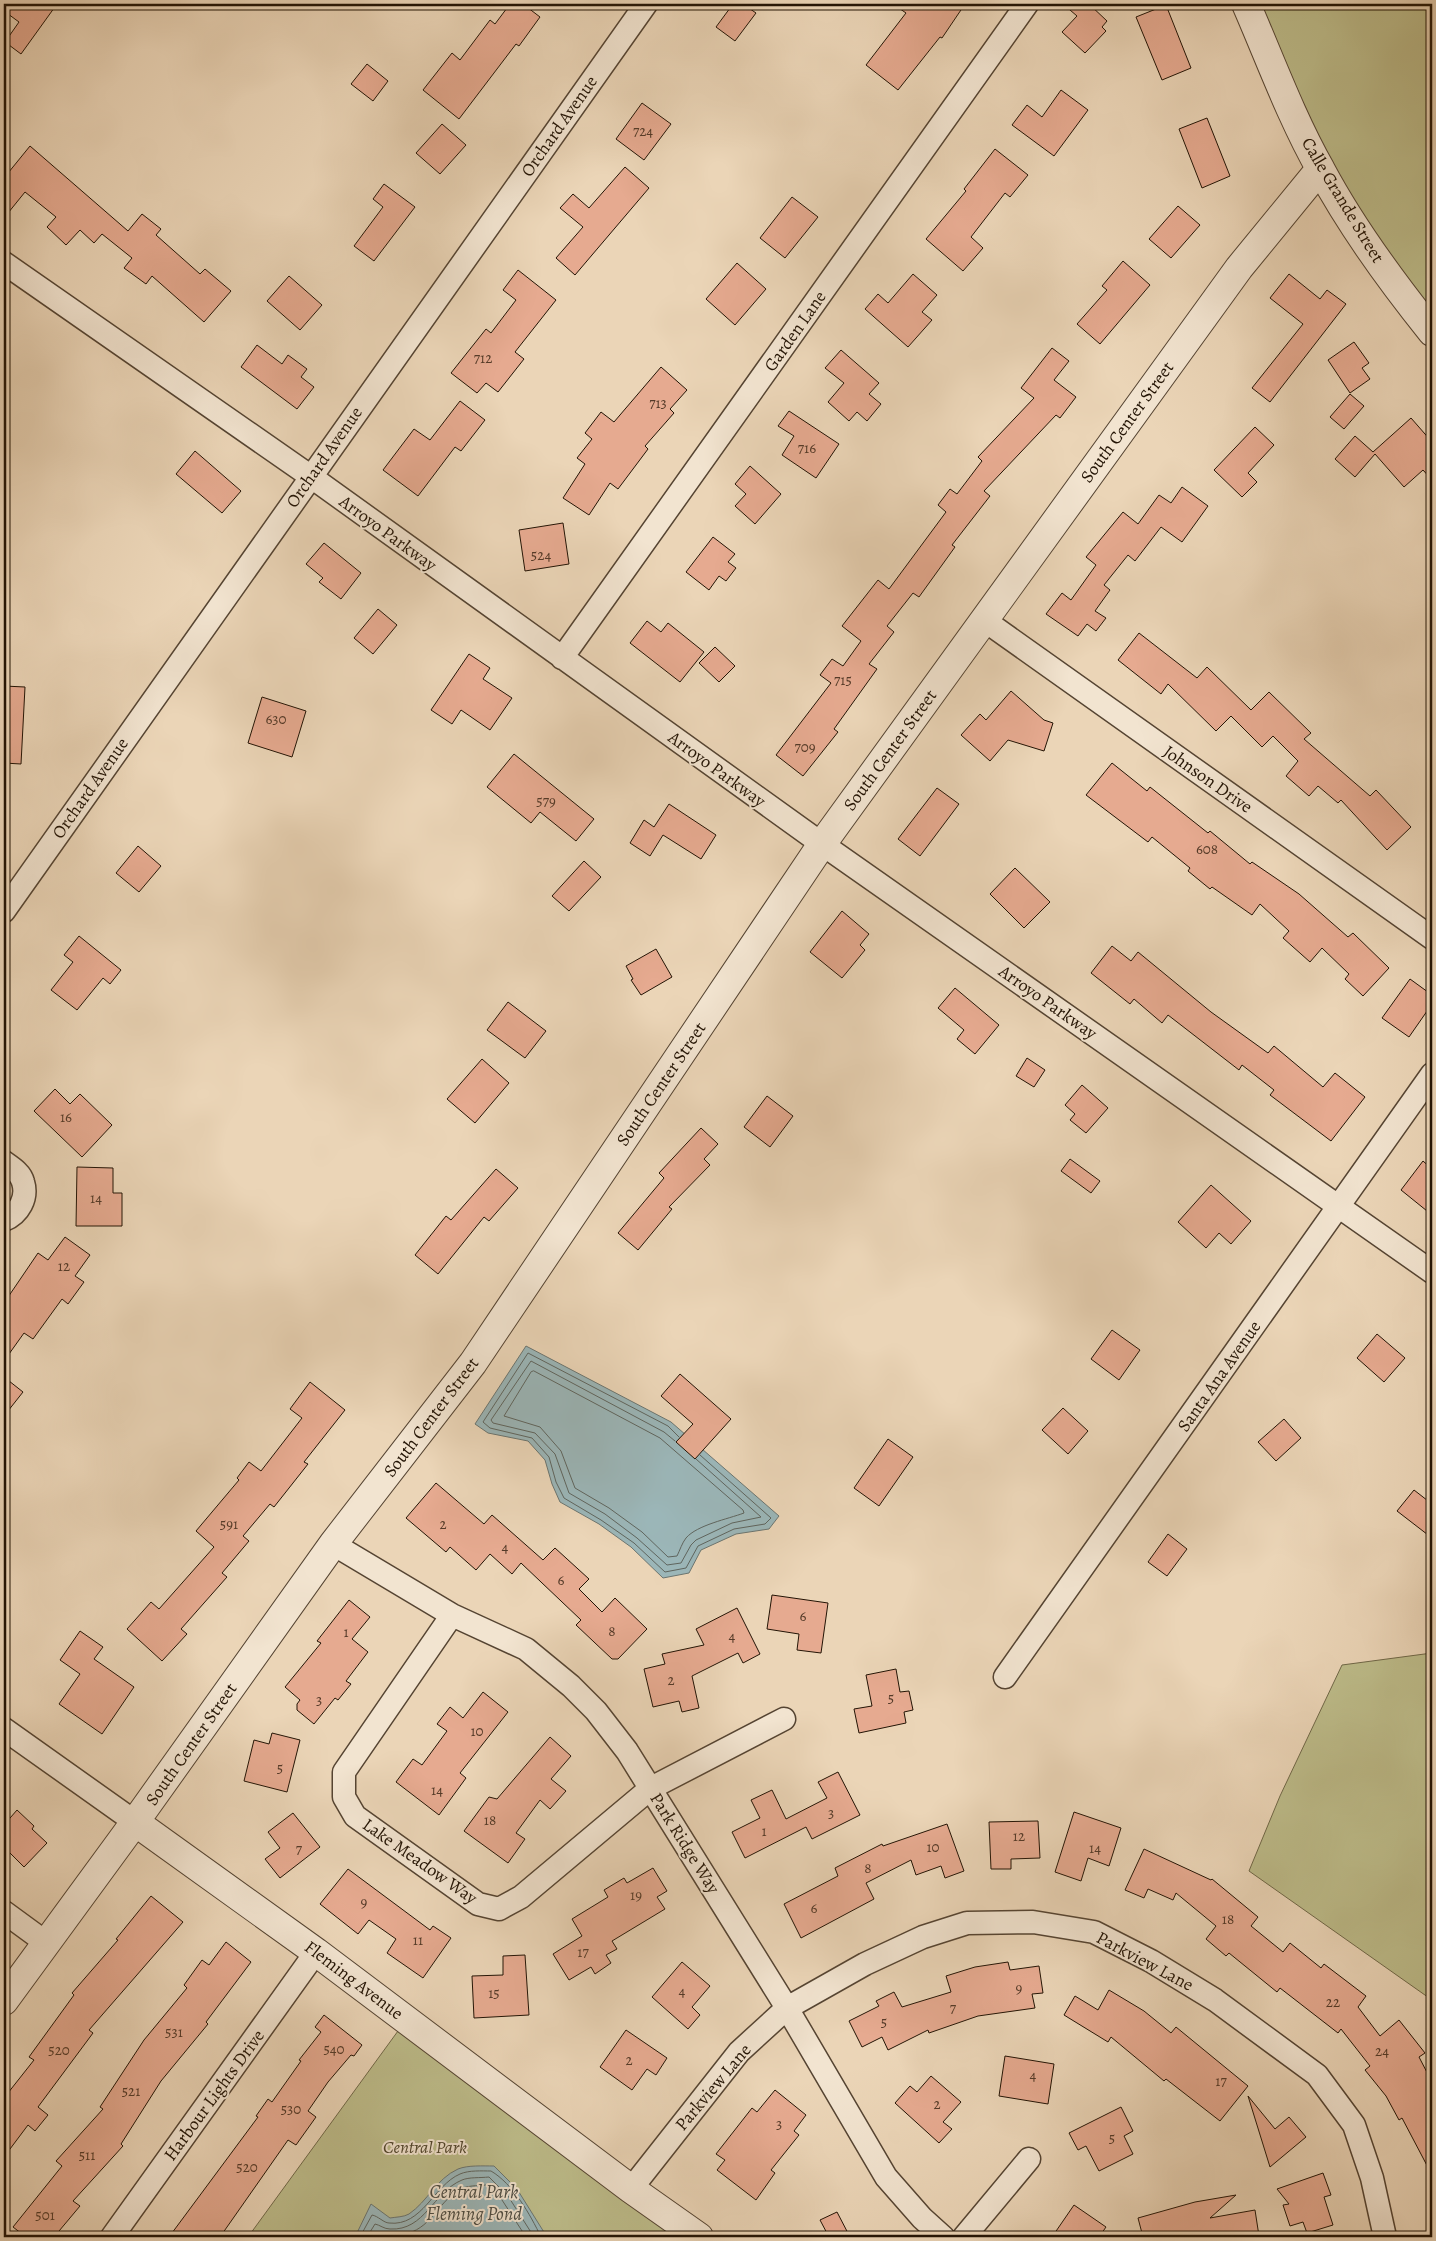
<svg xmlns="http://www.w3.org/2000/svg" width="1436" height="2241" font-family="Alegreya,serif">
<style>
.green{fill:#bdbc8a;stroke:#706848}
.water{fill:#9bb6b8;stroke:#6b7570}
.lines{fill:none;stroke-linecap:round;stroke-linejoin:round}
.shore{stroke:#5f655e;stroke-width:1}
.building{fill:#e6aa90;stroke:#231405}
.minor-casing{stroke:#554432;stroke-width:25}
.tertiary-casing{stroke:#554432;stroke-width:30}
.minor{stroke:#f2e4d0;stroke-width:22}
.tertiary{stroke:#f2e4d0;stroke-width:28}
.labels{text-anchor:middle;stroke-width:4;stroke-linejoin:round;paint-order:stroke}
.number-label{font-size:15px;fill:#543a28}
.street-label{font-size:18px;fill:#231405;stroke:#f2e4d0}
.park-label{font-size:18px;font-style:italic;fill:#51462d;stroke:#f2e4d0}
.water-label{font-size:19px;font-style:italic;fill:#4d4d44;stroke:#f2e4d0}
</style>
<rect width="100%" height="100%" fill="#ebd5b7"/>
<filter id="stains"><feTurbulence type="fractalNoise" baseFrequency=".004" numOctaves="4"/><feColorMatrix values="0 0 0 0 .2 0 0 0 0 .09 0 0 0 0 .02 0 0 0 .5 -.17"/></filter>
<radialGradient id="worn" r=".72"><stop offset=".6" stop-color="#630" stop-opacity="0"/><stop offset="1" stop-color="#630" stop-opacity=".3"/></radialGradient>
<path class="green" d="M1245,4H1432V332L1320,169Z
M1432,1653V2000L1249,1871L1280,1796L1342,1665Z
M406,2020L699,2237H248Z"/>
<path class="water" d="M526,1346L671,1422L779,1516L769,1529L736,1534L701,1550L689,1573L663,1578L631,1547L599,1524L560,1502L552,1484L545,1460L528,1441L488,1433L475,1424Z
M494,2166L517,2189L547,2237H355L371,2204L390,2218C396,2217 404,2217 409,2214C428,2201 436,2179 458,2169C468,2165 483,2166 494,2166Z"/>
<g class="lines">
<path class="shore" d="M534,1371L660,1438L743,1510L744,1513C728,1519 697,1525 686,1538C682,1543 680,1550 677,1556L668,1557L642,1532L609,1508L575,1488L561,1451L540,1427L504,1416L531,1372Z
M679,1437L668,1426L528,1353L483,1422L490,1428L532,1438L549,1457L556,1482L564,1498L601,1520L634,1543L665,1572L686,1568L698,1546L734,1529L765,1524L771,1518L700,1455
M675,1441L664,1432L531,1361L491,1420L493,1423L535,1433L555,1454L569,1493L605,1514L637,1538L667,1565L681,1563L691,1545L696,1540L732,1523L761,1517L696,1459
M360,2237L372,2215C378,2216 384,2223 389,2223C422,2227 434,2185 460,2174C469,2170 482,2171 491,2171C513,2184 530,2214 541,2237
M367,2237L375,2224C380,2225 384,2229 390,2229C425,2231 433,2192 462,2180C469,2177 480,2178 489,2177L508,2196L534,2237
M376,2237L379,2234C387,2237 393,2237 402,2235C432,2229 436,2204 459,2190C467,2185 477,2186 486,2185L502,2200L526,2237"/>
</g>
<path class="building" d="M4,4H57L21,54L5,42L19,22L4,11Z
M510,4H523L540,17L519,46L516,44L459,119L423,90L452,53L460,60L490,20L495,24Z
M733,4H743L756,13L735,41L716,27Z
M893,4H965L942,38L940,37L898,90L866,65L906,13Z
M1063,4H1089L1107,21L1102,27L1106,31L1085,53L1062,32L1077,16Z
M1166,5L1191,68L1162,80L1136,17Z
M367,64L388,81L373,101L351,84Z
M1061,90L1088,110L1054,156L1012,125L1027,105L1042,117Z
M642,103L671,124L644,160L616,139Z
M1207,118L1230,176L1202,188L1179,129Z
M442,124L466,145L440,174L416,153Z
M30,146L128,231L142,214L161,229L156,235L200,274L205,269L231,291L204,322L152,276L146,284L124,268L132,258L102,234L94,243L80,230L66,245L47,227L56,217L25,192L4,218V178Z
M995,149L1028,175L1010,197L1005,193L971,237L983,248L963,271L926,239L966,191L964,189Z
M625,167L649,188L575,275L556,258L583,227L560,208L573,194L589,208Z
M384,184L415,207L374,261L354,246L383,207L373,199Z
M792,197L818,217L785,258L760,238Z
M1178,206L1200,225L1171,258L1149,239Z
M1123,261L1150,285L1100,344L1077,324L1107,290L1102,286Z
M737,263L766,289L735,325L706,299Z
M518,270L556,300L515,352L524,359L498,392L486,383L477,393L451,373L486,329L491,333L516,300L503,290Z
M913,274L937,295L922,312L932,320L908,347L865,309L878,294L888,303Z
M1289,274L1320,299L1327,290L1346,304L1270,402L1252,388L1303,324L1270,298Z
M289,276L322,305L300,330L267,301Z
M1354,342L1369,363L1362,368L1370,379L1350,393L1328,360Z
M257,345L282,364L288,355L307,369L301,377L314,387L297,409L241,367Z
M1052,348L1069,361L1054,380L1076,397L1060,418L1056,415L984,491L990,496L952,545L955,547L919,597L913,593L887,626L894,632L869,664L877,669L834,729L838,732L803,776L776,755L831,683L820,675L832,659L843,666L861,641L842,626L878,580L889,589L946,512L938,505L950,489L957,494L982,461L978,457L1034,398L1021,388Z
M841,350L879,383L869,394L881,404L867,421L857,412L849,421L828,402L844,383L825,368Z
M661,367L687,390L670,409L674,413L645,446L648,449L618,489L610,483L589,515L563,498L585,464L577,458L592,439L585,433L601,412L614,422Z
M1350,394L1364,406L1344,429L1330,417Z
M460,401L485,420L461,451L455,447L418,496L383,470L414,429L430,440Z
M789,411L839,444L816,478L782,455L794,436L778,426Z
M1411,418L1432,442V480L1423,470L1404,487L1375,454L1355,477L1335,459L1355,436L1373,452Z
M1255,427L1274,445L1248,473L1257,482L1242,497L1214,470Z
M195,451L241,491L222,513L176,474Z
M750,466L781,494L755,524L735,506L746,494L735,484Z
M1182,487L1208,506L1182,542L1161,527L1135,561L1128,555L1104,585L1110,590L1095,611L1106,618L1096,631L1087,624L1078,636L1046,614L1062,593L1071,600L1096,565L1086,557L1123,512L1138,524L1159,495L1171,503Z
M563,523L569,564L525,571L519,530Z
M713,537L735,554L728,562L736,568L726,581L719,576L709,590L686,572Z
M324,543L361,573L341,599L319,582L323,578L306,564Z
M378,609L397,625L373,654L354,638Z
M647,621L661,632L668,623L704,652L680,682L630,643Z
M1139,633L1197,678L1207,667L1251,710L1269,692L1311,733L1304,739L1370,796L1376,790L1411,827L1387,850L1341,800L1338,803L1318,786L1309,796L1286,776L1298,761L1273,736L1262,747L1231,716L1216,731L1168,684L1161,694L1118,660Z
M715,647L735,666L719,682L699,663Z
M469,654L490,668L483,679L512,698L490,730L461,710L452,724L431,710Z
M4,686L25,687L21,764L4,763Z
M1011,691L1044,720L1053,723L1044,751L1008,740L990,761L961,735L980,714L986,720Z
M262,697L306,711L292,757L248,743Z
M514,754L594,819L576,841L540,812L531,823L487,787Z
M1112,763L1147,791L1150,787L1208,833L1210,831L1250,864L1252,862L1299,894L1348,937L1353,933L1389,968L1363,996L1345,979L1349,974L1322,948L1310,962L1283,938L1289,931L1260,904L1252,915L1212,887L1210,889L1188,871L1190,868L1152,837L1148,842L1086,795Z
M937,788L959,804L920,856L898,839Z
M669,804L716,835L701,859L663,835L650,856L630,843L644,820L654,827Z
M138,846L161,866L139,892L116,873Z
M584,861L601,877L569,911L552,896Z
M1015,868L1050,902L1024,928L990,894Z
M842,911L869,934L860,945L865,950L842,978L810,952Z
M79,936L121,970L110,984L103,978L77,1010L51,990L73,962L64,955Z
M1112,946L1131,961L1138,952L1211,1012L1268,1053L1274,1046L1323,1087L1335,1073L1365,1097L1331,1141L1270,1095L1274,1090L1242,1065L1239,1070L1168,1015L1162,1023L1134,999L1130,1004L1091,973Z
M656,949L672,977L641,995L631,980L633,979L626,966Z
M1410,979L1432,995V1004L1409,1037L1382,1018Z
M955,988L999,1025L975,1054L957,1039L964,1030L938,1008Z
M508,1002L546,1031L525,1058L487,1030Z
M1027,1058L1045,1070L1034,1087L1016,1076Z
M482,1059L509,1083L475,1123L447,1099Z
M1082,1085L1108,1108L1086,1133L1070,1120L1075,1114L1065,1105Z
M55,1089L70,1104L80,1094L112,1125L82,1157L34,1111Z
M767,1096L793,1116L770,1147L744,1127Z
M701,1128L718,1144L704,1159L710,1165L669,1207L672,1209L638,1250L618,1233L664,1178L659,1173Z
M1070,1159L1100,1181L1091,1193L1061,1171Z
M1423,1161L1432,1169V1215L1401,1190Z
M77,1167L113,1168V1193H122V1226H76Z
M496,1169L518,1188L489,1221L484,1217L438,1274L415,1255L446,1216L451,1220Z
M1211,1185L1251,1221L1231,1244L1219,1233L1206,1248L1178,1222Z
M65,1237L90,1255L75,1276L84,1282L68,1304L62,1299L33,1339L24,1333L4,1361V1303L38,1253L48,1260Z
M1112,1330L1140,1350L1119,1380L1091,1359Z
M1377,1334L1405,1358L1384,1382L1357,1358Z
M680,1374L731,1419L695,1459L676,1442L693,1424L661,1396Z
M4,1377L23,1392L4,1416Z
M310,1382L345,1410L304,1462L308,1464L274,1507L270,1504L243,1536L249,1541L222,1573L227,1577L181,1629L187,1634L162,1661L127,1629L151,1602L159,1609L214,1547L196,1531L239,1480L237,1478L249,1462L261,1471L302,1418L290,1409Z
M1063,1408L1088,1431L1068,1454L1042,1430Z
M1284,1419L1301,1438L1276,1461L1258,1442Z
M888,1439L913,1457L879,1506L854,1488Z
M436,1483L484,1524L492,1515L543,1560L555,1548L589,1579L579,1589L602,1612L615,1598L647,1629L618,1659H612L576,1625L581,1620L521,1563L512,1574L490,1554L476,1570L450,1547L446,1552L406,1518Z
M1414,1490L1432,1504V1538L1397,1511Z
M1168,1534L1187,1549L1167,1576L1148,1562Z
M772,1595L828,1603L821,1653L797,1650L799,1634L767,1629Z
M349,1600L370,1617L352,1639L368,1652L346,1681L351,1684L338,1700L335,1698L314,1724L297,1710V1704L300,1700L285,1687L321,1643L317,1641Z
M737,1608L760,1654L743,1663L738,1653L692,1676L699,1708L682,1712L679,1701L653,1707L644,1669L665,1664L662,1654L704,1645L696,1629Z
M80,1631L103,1647L94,1659L134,1687L102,1734L59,1704L80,1674L60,1660Z
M896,1669L900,1692L909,1691L913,1710L904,1712L906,1723L859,1733L854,1709L872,1706L866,1675Z
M483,1692L508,1712L460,1773L466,1778L439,1815L396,1782L413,1759L422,1765L447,1731L437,1724L450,1707L463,1718Z
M272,1733L300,1740L287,1792L244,1781L254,1740L269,1744Z
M550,1737L571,1756L551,1779L566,1791L550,1809L540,1800L516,1833L525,1839L508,1863L464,1831L489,1797L497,1799Z
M838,1772L860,1815L812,1839L806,1827L745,1858L732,1832L760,1818L751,1800L772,1790L786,1819L827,1798L818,1782Z
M17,1810L34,1826L32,1829L47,1843L24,1867L4,1847V1825Z
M1074,1812L1121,1828L1109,1866L1088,1858L1081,1881L1055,1872Z
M293,1813L320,1847L280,1878L265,1859L280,1848L268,1832Z
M1038,1821L1040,1858L1011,1859V1869H991L989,1822Z
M947,1824L964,1871L945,1878L941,1866L916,1875L911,1860L866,1883L874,1899L801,1938L784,1904L838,1876L835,1868L882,1844L883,1846Z
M1144,1849L1211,1880L1212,1879L1258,1917L1251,1926L1283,1952L1290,1943L1321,1968L1324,1964L1366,1996L1358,2007L1380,2036L1399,2020L1425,2053L1419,2057L1432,2082V2175L1402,2118L1399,2120L1386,2096L1365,2070L1370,2066L1341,2029L1338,2033L1280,1988L1277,1992L1229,1953L1226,1956L1206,1939L1216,1926L1176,1893L1173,1900L1148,1889L1144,1898L1125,1890Z
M653,1868L667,1891L657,1897L665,1909L612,1941L617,1949L606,1955L611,1963L595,1974L591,1967L569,1980L553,1954L582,1936L572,1919L608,1897L604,1890L624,1878L627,1883Z
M348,1869L430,1930L433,1926L451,1938L423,1978L387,1953L396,1939L369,1920L358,1934L320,1904Z
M151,1896L183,1922L89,2030L93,2033L38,2107L48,2115L35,2131L28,2125L4,2157V2098L34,2060L29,2057L74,1995L72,1993L118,1940L116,1939Z
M226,1942L251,1962L206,2022L208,2024L161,2081L121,2144L123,2146L73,2201L80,2206L54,2237H26L13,2227L62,2166L56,2161L103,2109L100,2107L144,2040L187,1988L184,1985L202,1960L209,1965Z
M525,1955L529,2015L474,2018L472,1976L503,1975V1956Z
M682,1962L710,1986L692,2007L700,2015L688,2029L652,1997Z
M1008,1962L1010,1970L1039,1966L1043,1993L1032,1994L1035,2008L978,2016L929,2033L928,2030L888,2050L882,2037L862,2047L849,2021L879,2006L876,2001L894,1992L902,2007L951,1992L946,1976L975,1967Z
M1109,1990L1144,2011L1171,2033L1176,2027L1248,2086L1220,2121L1166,2079L1164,2081L1111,2037L1108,2042L1064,2015L1075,1996L1098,2010Z
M324,2015L362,2045L354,2056L351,2055L328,2082L308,2111L316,2117L296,2145L288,2140L220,2237H169L258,2117L256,2116L268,2099L272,2102L301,2061L299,2060L321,2032L315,2027Z
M626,2030L667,2058L656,2075L647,2069L632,2090L600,2067Z
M1005,2056L1054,2064L1048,2104L999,2096Z
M931,2076L961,2102L943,2122L952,2129L939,2143L895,2103L910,2086L917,2092Z
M775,2090L806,2115L794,2131L799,2135L771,2170L775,2173L756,2200L717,2170L725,2160L716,2154L752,2108L757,2112Z
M1248,2096L1275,2129L1289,2117L1306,2137L1270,2167Z
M1121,2107L1133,2131L1124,2136L1133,2154L1099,2171L1086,2146L1078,2150L1069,2133Z
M1323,2173L1331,2195L1324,2197L1333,2225L1307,2233L1303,2222L1290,2226L1283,2205L1289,2204L1277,2189Z
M1236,2195L1210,2218L1255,2210L1259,2236L1143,2237L1138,2218L1195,2202Z
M1074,2205L1106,2227L1099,2237H1052Z
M837,2212L850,2237H829L820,2220Z"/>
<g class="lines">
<g class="minor-casing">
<path id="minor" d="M4,263L310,476L822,844L1432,1272
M984,620L1432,938
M562,658L1027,4
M4,911L646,4
M4,1162C11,1167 21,1173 23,1182C28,1198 19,1214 4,1220
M333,1544L452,1615L526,1649L571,1686L596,1711L627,1751L787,2008L886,2177L922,2218L943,2237
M452,1615L344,1772V1797L355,1816L478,1904L499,1909L521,1897L651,1788L784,1719
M1005,1677L1432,1074
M4,1729L135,1822
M4,1912L45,1942
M631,2189L739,2052L787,2008L865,1964L923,1937L967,1923L1033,1922L1094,1932L1151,1961L1215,2000L1317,2075L1354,2125L1372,2178L1385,2237
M112,2237L316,1952
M964,2237L1029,2159"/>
</g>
<g class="tertiary-casing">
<path id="tertiary" d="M1246,4C1270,59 1291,117 1321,170C1352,228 1391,281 1432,332
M135,1822L316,1952L631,2189L699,2237
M4,2001L135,1822L333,1544L473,1363L822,844L1239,268L1320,169"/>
</g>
<use href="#minor" class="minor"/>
<use href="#tertiary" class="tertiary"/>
</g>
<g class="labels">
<g class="number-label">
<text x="643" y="136">724</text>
<text x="483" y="363">712</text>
<text x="658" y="408">713</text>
<text x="807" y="453">716</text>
<text x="541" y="560">524</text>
<text x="843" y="685">715</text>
<text x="276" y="724">630</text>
<text x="805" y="752">709</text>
<text x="546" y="806">579</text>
<text x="1207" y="854">608</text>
<text x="66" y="1122">16</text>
<text x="96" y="1203">14</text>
<text x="64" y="1271">12</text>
<text x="229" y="1529">591</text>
<text x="443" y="1529">2</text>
<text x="505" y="1552">4</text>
<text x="561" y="1585">6</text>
<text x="803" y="1621">6</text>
<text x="612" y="1636">8</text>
<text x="346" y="1637">1</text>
<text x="732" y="1641">4</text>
<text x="671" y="1685">2</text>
<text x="891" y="1703">5</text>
<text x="319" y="1705">3</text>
<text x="477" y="1736">10</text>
<text x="280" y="1773">5</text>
<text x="437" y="1795">14</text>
<text x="831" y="1818">3</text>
<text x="490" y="1825">18</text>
<text x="764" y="1836">1</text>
<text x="1019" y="1841">12</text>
<text x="933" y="1852">10</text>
<text x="1095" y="1853">14</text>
<text x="299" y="1854">7</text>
<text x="868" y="1873">8</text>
<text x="636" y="1900">19</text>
<text x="364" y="1907">9</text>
<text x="814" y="1913">6</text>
<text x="1228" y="1924">18</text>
<text x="418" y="1945">11</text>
<text x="583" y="1957">17</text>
<text x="1019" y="1993">9</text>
<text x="682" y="1996">4</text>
<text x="494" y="1998">15</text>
<text x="1333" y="2007">22</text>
<text x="953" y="2013">7</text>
<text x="884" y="2027">5</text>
<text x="174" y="2037">531</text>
<text x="334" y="2054">540</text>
<text x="59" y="2055">520</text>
<text x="1382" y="2056">24</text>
<text x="629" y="2065">2</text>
<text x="1033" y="2080">4</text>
<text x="1221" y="2086">17</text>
<text x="131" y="2096">521</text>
<text x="937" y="2109">2</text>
<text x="291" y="2114">530</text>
<text x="779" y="2129">3</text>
<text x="1112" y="2143">5</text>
<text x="87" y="2160">511</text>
<text x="247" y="2172">520</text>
<text x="45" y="2220">501</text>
</g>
<g class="street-label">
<text transform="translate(559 126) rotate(-55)" y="6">Orchard Avenue</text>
<text transform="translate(1343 200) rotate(59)" y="6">Calle Grande Street</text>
<text transform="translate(795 331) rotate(-55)" y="6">Garden Lane</text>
<text transform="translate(1127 422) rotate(-54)" y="6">South Center Street</text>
<text transform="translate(324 457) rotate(-55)" y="6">Orchard Avenue</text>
<text transform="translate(388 533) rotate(36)" y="6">Arroyo Parkway</text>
<text transform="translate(890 750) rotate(-54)" y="6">South Center Street</text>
<text transform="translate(717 769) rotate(36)" y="6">Arroyo Parkway</text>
<text transform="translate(1208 779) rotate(35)" y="6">Johnson Drive</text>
<text transform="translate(90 788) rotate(-55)" y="6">Orchard Avenue</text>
<text transform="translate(1048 1002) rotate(35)" y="6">Arroyo Parkway</text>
<text transform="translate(661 1084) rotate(-56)" y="6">South Center Street</text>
<text transform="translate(1219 1376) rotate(-55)" y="6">Santa Ana Avenue</text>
<text transform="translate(431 1417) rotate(-53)" y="6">South Center Street</text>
<text transform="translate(191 1744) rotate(-55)" y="6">South Center Street</text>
<text transform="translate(685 1843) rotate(58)" y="6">Park Ridge Way</text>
<text transform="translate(420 1861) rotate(35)" y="6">Lake Meadow Way</text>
<text transform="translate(1145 1961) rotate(28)" y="6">Parkview Lane</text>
<text transform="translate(354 1980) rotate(37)" y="6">Fleming Avenue</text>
<text transform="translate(713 2087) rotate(-50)" y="6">Parkview Lane</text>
<text transform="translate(214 2095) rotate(-54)" y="6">Harbour Lights Drive</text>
</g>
<g class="park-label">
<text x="425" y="2153">Central Park</text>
</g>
<g class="water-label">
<text x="474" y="2198">Central Park<tspan x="474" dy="22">Fleming Pond</tspan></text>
</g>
</g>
<rect width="1436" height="2241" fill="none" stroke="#ebd5b7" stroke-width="20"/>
<rect x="5" y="5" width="1426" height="2231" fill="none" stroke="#231405" stroke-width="2.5"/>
<rect x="10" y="10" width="1416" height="2221" fill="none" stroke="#231405"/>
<rect width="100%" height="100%" filter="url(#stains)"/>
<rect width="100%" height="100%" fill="url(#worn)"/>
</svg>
